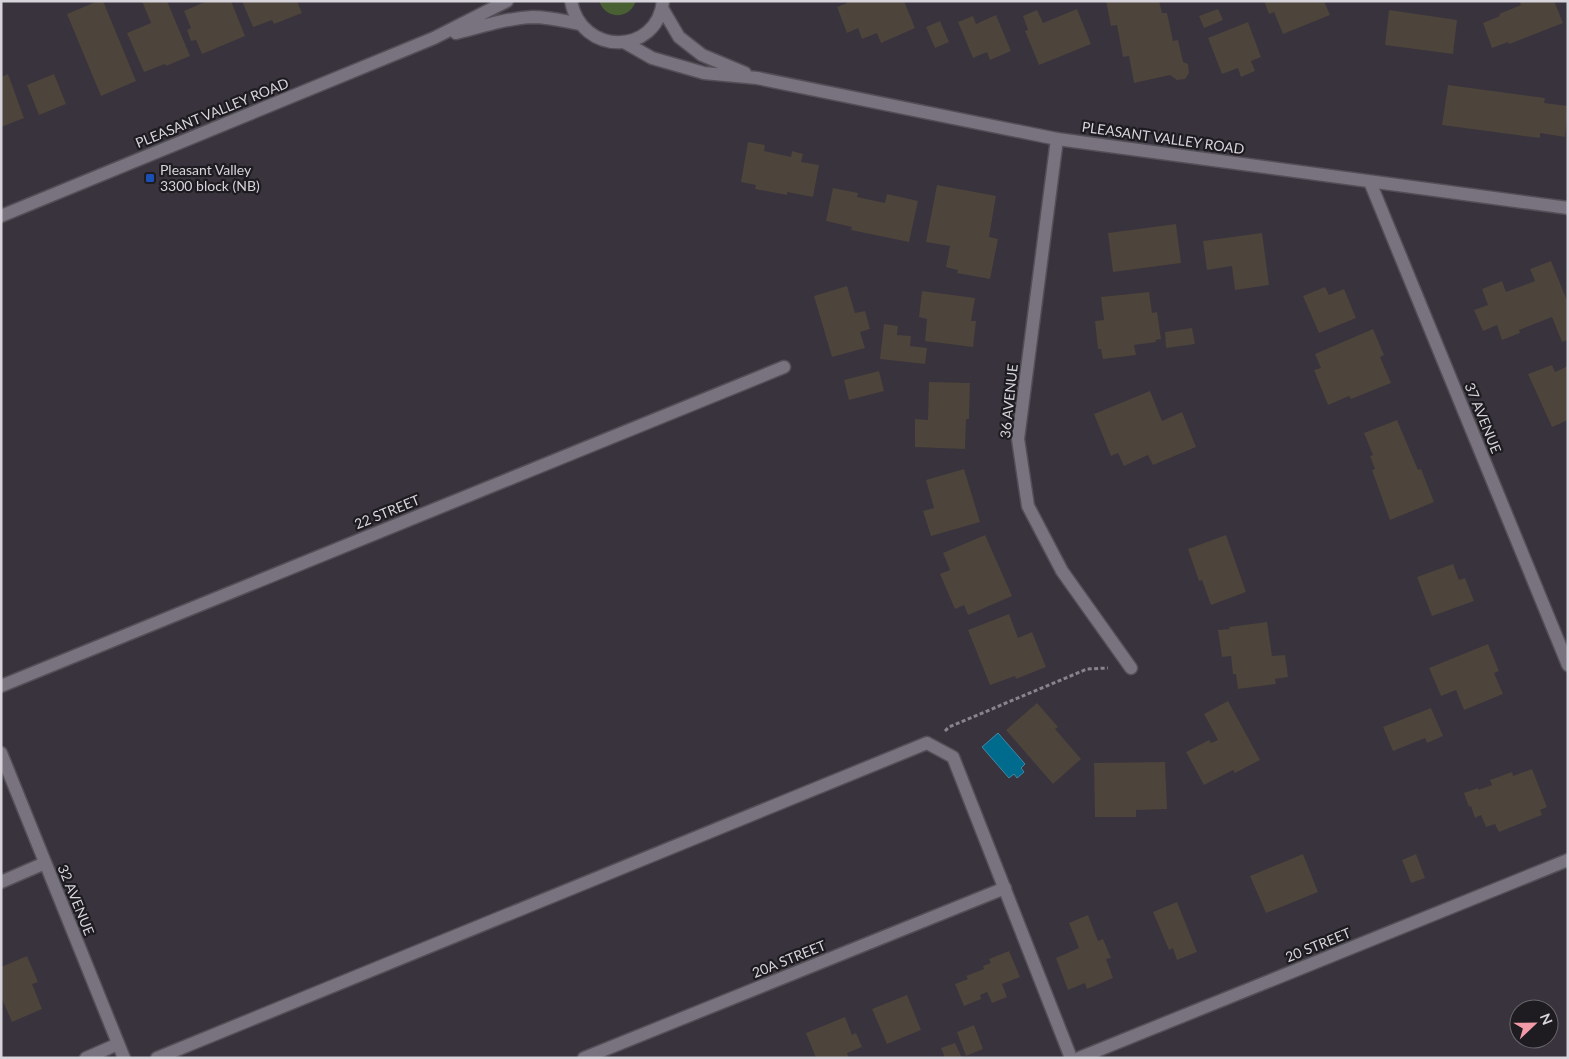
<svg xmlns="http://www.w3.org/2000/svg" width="1569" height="1059" font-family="Lato,sans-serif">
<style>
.green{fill:#496032}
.water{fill:#016b8e;stroke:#418aa5}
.building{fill:#4d443b}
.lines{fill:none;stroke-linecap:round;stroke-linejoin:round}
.lane-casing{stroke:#534f57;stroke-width:15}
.street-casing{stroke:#534f57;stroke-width:15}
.secondary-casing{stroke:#534f57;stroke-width:15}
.path{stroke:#88848c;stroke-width:3;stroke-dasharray:4 2.5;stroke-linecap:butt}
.lane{stroke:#78737e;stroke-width:12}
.street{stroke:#78737e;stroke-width:12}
.secondary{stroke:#78737e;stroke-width:12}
.transit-dot{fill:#1a4fb4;stroke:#1e1c20;stroke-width:2}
.labels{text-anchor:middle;stroke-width:4.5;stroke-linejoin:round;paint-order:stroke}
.street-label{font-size:14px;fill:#d7d4db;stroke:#1e1c20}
.poi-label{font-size:14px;fill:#d7d4db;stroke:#1e1c20;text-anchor:start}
</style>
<rect width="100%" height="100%" fill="#38333d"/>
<path class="green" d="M599,1H636C629,20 606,20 599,1Z"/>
<path class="water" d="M998,733L1025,764L1021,768L1024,772L1017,778L1014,774L1009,778L982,747Z"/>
<path class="building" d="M98,1H103L136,81L101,96L67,14Z
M142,1H167L190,56L166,66L165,64L144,72L127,33L151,23Z
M207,1H231L245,36L202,54L196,40L191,41L187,30L191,28L184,11Z
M242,1H297L302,13L274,24L272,20L253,27Z
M846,1H904L915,28L881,43L877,33L862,39L858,28L847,33L837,7L847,3Z
M1106,1H1159L1162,13H1167L1173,41L1178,40L1183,62L1188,64L1189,73L1185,79L1177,80L1170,75L1134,83L1129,56L1123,57L1117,25L1111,26Z
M1264,1H1324L1330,15L1283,34L1274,12L1269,14Z
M1519,1H1554L1563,23L1509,44L1508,42L1492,48L1483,23L1500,16L1499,14L1521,5Z
M1077,9L1091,44L1039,65L1025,31L1028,30L1023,16L1037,10L1043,23Z
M1218,9L1223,20L1204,28L1199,16Z
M1389,10L1457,20L1453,54L1385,45Z
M996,15L1011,51L990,60L987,52L973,58L958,22L973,16L976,24Z
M940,21L949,42L935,48L926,27Z
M1248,22L1261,57L1251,61L1255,71L1241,77L1238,68L1222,74L1208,38Z
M8,74L24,118L1,127V77Z
M54,74L66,104L39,115L27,85Z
M1448,85L1545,98L1544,103L1568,106L1565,137L1540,133V138L1442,125Z
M748,142L765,145L764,151L791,157L792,151L803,154L801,162L819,165L813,197L787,192V195L755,189L756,185L741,182Z
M937,185L996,196L989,237L998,239L990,279L957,273L958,270L946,267L950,246L926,242Z
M833,188L858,193L857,197L885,203L887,194L918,201L909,242L851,230L852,227L826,221Z
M1176,224L1181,263L1113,272L1108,233Z
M1262,233L1269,285L1235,290L1232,266L1207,270L1203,241Z
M1551,261L1568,303V340L1562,342L1552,317L1519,330L1520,333L1502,340L1497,325L1483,331L1474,310L1488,305L1482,289L1502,281L1506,292L1535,281L1530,269Z
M847,286L855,313L865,311L870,329L860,332L865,348L832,357L814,296Z
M1325,287L1329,295L1344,289L1356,318L1319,333L1303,296Z
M922,291L975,298L971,321H976L973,347L925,341L927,319L919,317Z
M1149,292L1152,313L1157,312L1161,339L1155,340L1156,342L1134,345L1136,355L1103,359L1101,349H1098L1095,321L1104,320L1101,297Z
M884,324L898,326L897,335L911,336L910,346L927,348L925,364L880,359Z
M1192,328L1195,344L1166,348L1165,332Z
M1373,329L1384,355L1380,357L1391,383L1351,399L1349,396L1328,405L1314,370L1321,368L1315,354Z
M1552,365L1555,372L1568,366V420L1552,427L1528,374Z
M879,371L884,391L849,400L844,380Z
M929,382L970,383L969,419H966L965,449L915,447V419L928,420Z
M1150,391L1162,421L1182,412L1196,447L1153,465L1148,455L1124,466L1118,453L1111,456L1094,414Z
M1397,420L1418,470L1421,469L1434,502L1390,520L1372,470L1375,469L1370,456L1373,455L1364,433Z
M964,469L980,522L931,536L923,511L934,508L926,480Z
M985,535L1012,596L968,615L964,605L955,609L940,574L950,570L943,553Z
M1226,535L1246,592L1211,605L1202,580L1199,581L1188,549Z
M1453,564L1459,580L1465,578L1474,601L1432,616L1417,577Z
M1009,614L1018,638L1032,632L1046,667L1016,679L1015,676L990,685L968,630Z
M1267,622L1272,656L1285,655L1288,677L1275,679L1276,684L1238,689L1236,674H1233L1231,656L1222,657L1218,630L1230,629L1229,627Z
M1488,644L1499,671L1494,673L1503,694L1464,710L1456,690L1441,696L1429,668Z
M1228,701L1260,760L1235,773L1233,770L1204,785L1186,752L1209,740L1211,743L1218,740L1204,714Z
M1037,703L1058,727L1055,729L1081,759L1053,784L1006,730Z
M1431,708L1443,736L1427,743L1425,738L1393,751L1383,727Z
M1165,762L1167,809L1136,810V817H1095L1094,763Z
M1532,769L1547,807L1540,810L1542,815L1499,832L1495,824L1486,827L1481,815L1475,818L1471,806L1469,807L1464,793L1478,788V790L1492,785L1490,780L1512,772L1513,776Z
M1303,854L1318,892L1266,913L1250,876Z
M1416,854L1425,878L1411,883L1402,860Z
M1177,902L1197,952L1177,960L1173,948L1169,950L1153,912Z
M1088,915L1098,941L1103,939L1111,958L1106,959L1113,978L1087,989L1085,983L1068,990L1056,958L1079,948L1069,923Z
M1009,951L1020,977L1002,984L1007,997L992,1003L987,992L980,995L981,999L964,1006L955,984L968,979L966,976L984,969L983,966L991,963L989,959Z
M27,956L38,982L32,984L42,1009L12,1022L1,997V967Z
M907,995L921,1030L887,1044L872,1009Z
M845,1017L852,1035L856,1033L862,1047L847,1053L849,1058H816L806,1033Z
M974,1025L983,1049L966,1056L957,1032Z
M955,1043L962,1058H945L941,1048Z"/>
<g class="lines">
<g class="lane-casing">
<path id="lane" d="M1,882L45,863
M157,1058L927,743L953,757L1071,1058"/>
</g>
<g class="street-casing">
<path id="street" d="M1057,139L1018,439L1028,506L1062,571L1131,668
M1370,182L1568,665
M1,686L784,367
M86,1058L118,1044
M584,1058L1005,888
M1079,1058L1568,860"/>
</g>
<g class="secondary-casing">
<path id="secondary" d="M571,1C581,56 657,56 663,1
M662,8L679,37L702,55L745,73
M456,33C480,27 507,18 533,17C549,17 564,21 580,24
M624,42L652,58L704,73L757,78L1057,139L1568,208
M1,216L434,38L507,1
M1,753L124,1058"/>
</g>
<path class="path" d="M945,731L949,727L1087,669L1108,668"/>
<use href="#lane" class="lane"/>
<use href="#street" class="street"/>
<use href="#secondary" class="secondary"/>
</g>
<rect class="transit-dot" x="145" y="173" width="10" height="10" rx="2.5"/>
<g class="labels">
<g class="street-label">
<text transform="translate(212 113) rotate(-22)" y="5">PLEASANT VALLEY ROAD</text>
<text transform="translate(1163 138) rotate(8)" y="5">PLEASANT VALLEY ROAD</text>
<text transform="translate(1009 401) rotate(-84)" y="5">36 AVENUE</text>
<text transform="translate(1483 418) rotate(68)" y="5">37 AVENUE</text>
<text transform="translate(387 512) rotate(-22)" y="5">22 STREET</text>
<text transform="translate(76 900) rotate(68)" y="5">32 AVENUE</text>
<text transform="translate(1318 945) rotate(-22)" y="5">20 STREET</text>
<text transform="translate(789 959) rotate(-22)" y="5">20A STREET</text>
</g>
<g class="poi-label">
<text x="160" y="175">Pleasant Valley<tspan x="160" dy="16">3300 block (NB)</tspan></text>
</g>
</g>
<rect width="1569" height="1059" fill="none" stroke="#d7d4db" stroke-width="5"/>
<g transform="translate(1534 1024) rotate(68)"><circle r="24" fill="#1e1c20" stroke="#68666b"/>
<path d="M0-4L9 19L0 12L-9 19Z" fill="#f39aa8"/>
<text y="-8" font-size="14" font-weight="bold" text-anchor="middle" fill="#d7d4db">N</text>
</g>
</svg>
